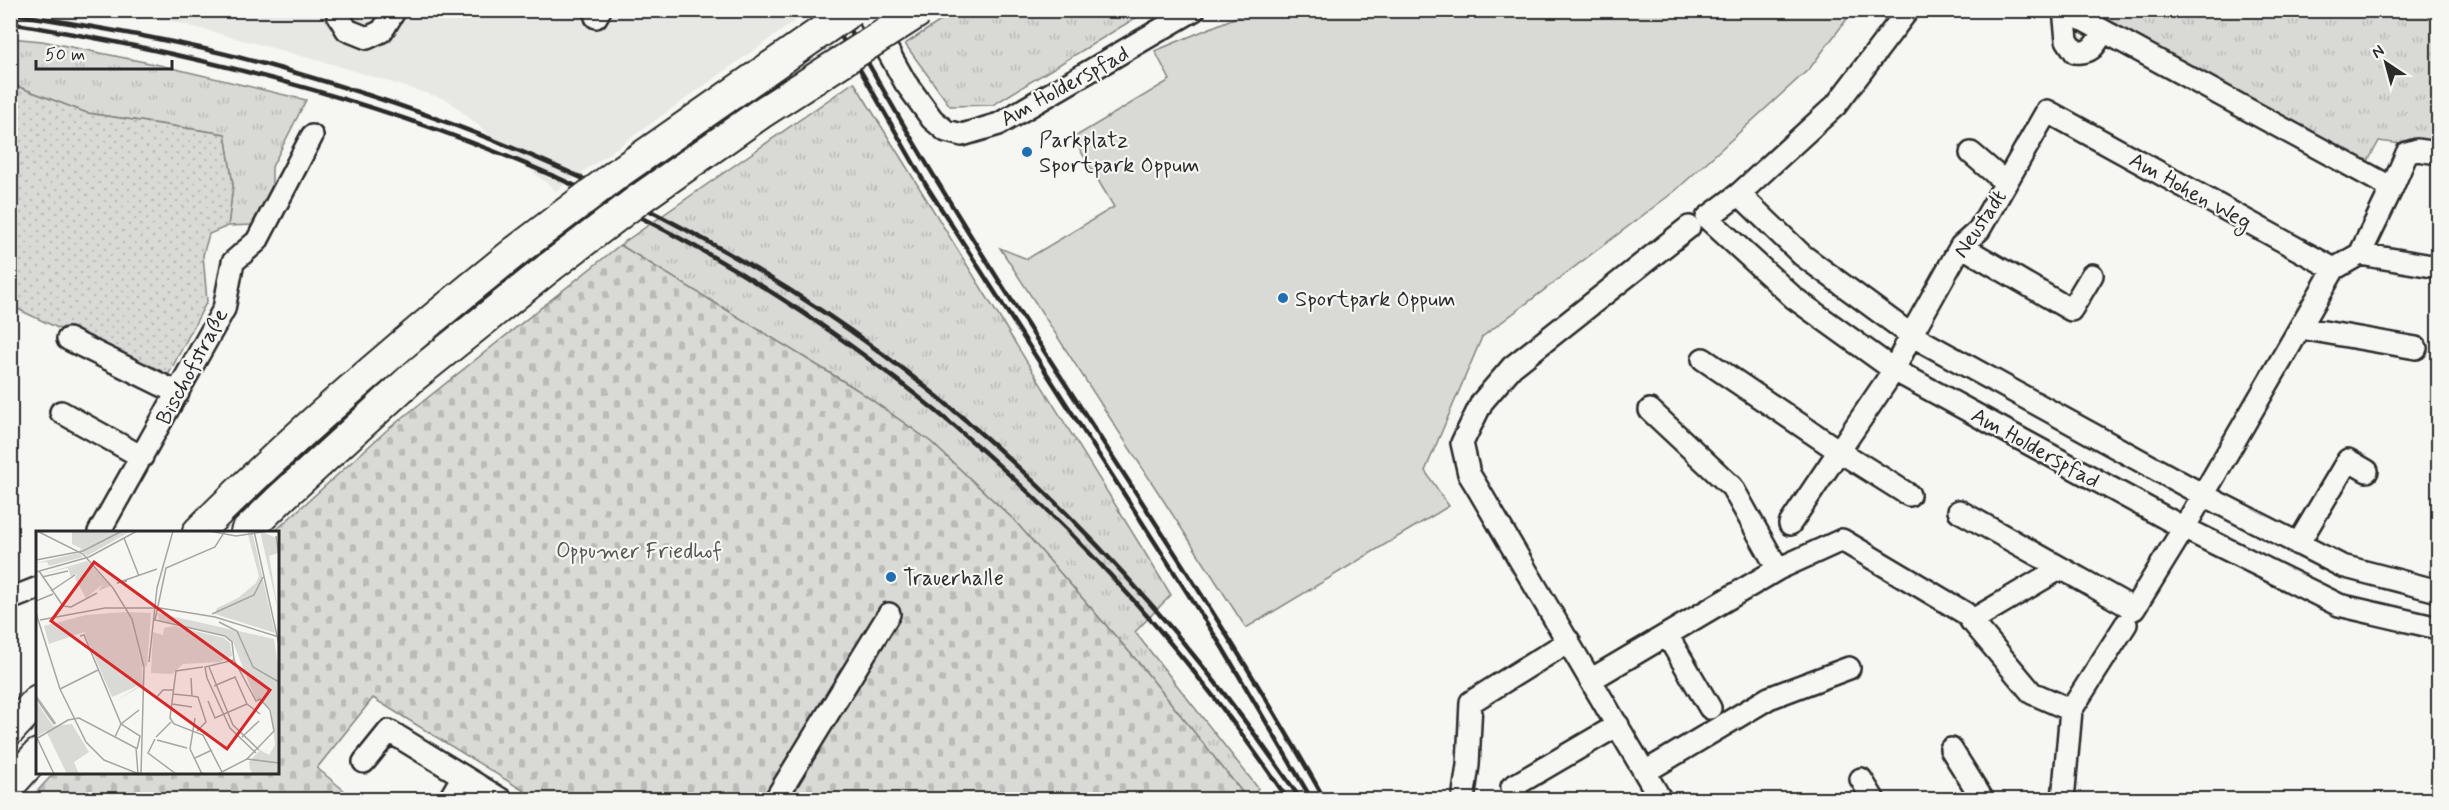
<svg xmlns="http://www.w3.org/2000/svg" width="2449" height="810" font-family="Mynerve,sans-serif">
<style>
.built{fill:#e7e7e3}
.grass{fill:url(#grass-tufts);stroke:#828280;stroke-width:1.5}
.cemetery{fill:url(#cemetery-stones);stroke:#828280;stroke-width:1.5}
.park{fill:url(#park-dots);stroke:#828280;stroke-width:1.5}
.pitch{fill:#d9d9d5;stroke:#828280;stroke-width:1.5}
.lines{fill:none;stroke-linecap:round;stroke-linejoin:round}
.minor-casing{stroke:#2b2b2b;stroke-width:26}
.highway-casing{stroke:#2b2b2b;stroke-width:34}
.minor{stroke:#f6f6f2;stroke-width:21}
.highway{stroke:#f6f6f2;stroke-width:30}
.rail{stroke:#2b2b2b;stroke-width:4.5}
.highway-bridge-casing{stroke:#2b2b2b;stroke-width:34;stroke-linecap:butt}
.highway-bridge{stroke:#f6f6f2;stroke-width:30}
.poi-dot{fill:#1f6fb2;stroke:#f6f6f2;stroke-width:2}
.labels{text-anchor:middle;stroke-width:4.5;stroke-linejoin:round;paint-order:stroke}
.street-label{font-size:22px;fill:#2b2b2b;stroke:#f6f6f2}
.poi-label{font-size:22px;fill:#2b2b2b;stroke:#f6f6f2;text-anchor:start}
.park-label{font-size:22px;fill:#565656;stroke:#f6f6f2}
.inset-river{fill:none;stroke:#aeaeab;stroke-width:3}
.inset-road{fill:none;stroke:#a5a5a2;stroke-width:1.5}
.view{fill:#d62828;fill-opacity:0.15;stroke:#d62828;stroke-width:3}
.inset-edge{fill:none;stroke:#2b2b2b;stroke-width:3}
</style>
<defs>
<pattern id="grass-tufts" width="24" height="20" patternUnits="userSpaceOnUse" patternTransform="scale(1.5)"><rect width="24" height="20" fill="#d9d9d5"/><path d="M3 7l-1-3M5 7V3M7 7l1-3M15 17l-1-3M17 17v-4M19 17l1-3" fill="none" stroke="#babab7"/></pattern>
<pattern id="cemetery-stones" width="16" height="16" patternUnits="userSpaceOnUse" patternTransform="scale(1.5)"><rect width="16" height="16" fill="#d9d9d5"/><path d="M2 7V4a2 2 0 0 1 4 0v3zM10 15v-3a2 2 0 0 1 4 0v3z" fill="#babab7"/></pattern>
<pattern id="park-dots" width="8" height="8" patternUnits="userSpaceOnUse" patternTransform="scale(1.5)"><rect width="8" height="8" fill="#d9d9d5"/><path d="M2 2h.1M6 6h.1" fill="none" stroke="#babab7" stroke-width="1.8" stroke-linecap="round"/></pattern>
</defs>
<rect width="100%" height="100%" fill="#f6f6f2"/>
<filter id="ink" filterUnits="userSpaceOnUse"><feTurbulence type="fractalNoise" baseFrequency=".0167" numOctaves="2"/><feDisplacementMap in="SourceGraphic" scale="12" xChannelSelector="R" yChannelSelector="G"/><feConvolveMatrix kernelMatrix="1 2 1 2 8 2 1 2 1" color-interpolation-filters="sRGB"/></filter>
<g filter="url(#ink)">
<path class="built" d="M102,11H809L556,191L448,100L335,65L172,21Z"/>
<path class="grass" d="M956,11V10L1147,11L993,105L950,106L905,44Z
M2081,11H2438V149L2379,141L2366,165Z
M10,38L42,41L159,65L306,100L272,167V186L253,225L228,226L233,185L225,134L87,113L11,84Z
M854,82L1171,595L1135,632L1258,788L1252,799H1239L1242,792L1138,662L1014,520L931,442L856,389L620,245Z"/>
<path class="cemetery" d="M620,245L856,389L931,442L1014,520L1138,662L1242,792L1239,800L537,799L373,698L317,768L346,792L340,799L29,800L54,773L278,772V532H274L387,430Z"/>
<path class="park" d="M11,84L87,113L225,134L233,185L228,226L209,234L203,255L207,301L166,379L11,306Z"/>
<path class="pitch" d="M1251,11H1853L1810,68L1675,191L1482,337L1425,471L1449,506L1246,628L1000,248L1027,259L1114,207L1073,138L1170,80L1155,51Z"/>
<g class="lines">
<g class="minor-casing">
<path id="minor" d="M340,10L338,15L347,30L367,38L382,31L395,10
M865,10L905,82L932,119L946,131L962,135L999,124L1194,10
M1908,10L1836,105L1739,194L1707,218L1794,298L1894,370L2184,528L2339,605L2438,628
M2064,10L2067,40L2075,52C2092,54 2095,45 2103,32
M2065,10L2392,188L2407,153L2417,150L2438,153
M596,17L600,10
M1971,153L2006,183
M1739,194L1802,255L1911,335L2203,495L2342,566L2438,591
M1961,246L2071,310L2092,275
M2360,254L2392,188
M2301,328L2416,348
M68,339L178,393
M1703,359L1839,451L1894,370L1911,335L1961,246L1979,230L2047,111L2334,269
M61,412L142,457
M1959,511L2134,609L2184,528L2334,269L2360,254L2438,267
M1790,524L1839,451L1909,495
M99,532L224,309L233,262L257,241L312,136
M2298,544L2348,460L2367,471
M1778,569L1842,540L1965,613L2032,693L2071,710L2063,800
M10,599L38,588
M1971,621L2061,568
M1667,635L1710,708
M1592,679L1778,569L1732,487L1650,410
M2071,710L2126,624
M1951,749L1983,800
M364,762L389,731L502,800
M1645,772L1769,698L1849,668
M1861,779L1874,800
M449,800L463,776
M775,800L889,614
M1463,800L1468,765L1471,702L1569,641
M1519,800L1512,787L1618,725
M1661,800L1477,487L1469,474L1462,443L1482,402L1512,367L1689,227"/>
</g>
<g class="highway-casing">
<path id="highway" d="M198,532C298,431 405,340 516,251
M246,532L282,497L413,377L550,267
M10,730L38,700
M10,785L38,754"/>
</g>
<use href="#minor" class="minor"/>
<use href="#highway" class="highway"/>
<path class="rail" d="M826,10L926,185L1222,647L1312,800
M839,10C985,283 1173,530 1325,800
M10,13C95,27 181,41 264,64C448,114 626,187 788,289C994,419 1165,599 1301,800
M10,23C176,50 340,90 496,152C822,281 1093,509 1288,800"/>
<g class="highway-bridge-casing">
<path id="highway-bridge" d="M516,251L617,174L852,10
M550,267L638,200L760,114L920,11"/>
</g>
<use href="#highway-bridge" class="highway-bridge"/>
</g>
</g>
<g class="poi-dot">
<circle cx="1027" cy="152" r="6"/>
<circle cx="1283" cy="298" r="6"/>
<circle cx="891" cy="577" r="6"/>
</g>
<g class="labels">
<g class="street-label">
<text transform="translate(1064 85) rotate(-29)" y="8">Am Holderspfad</text>
<text transform="translate(2191 190) rotate(29)" y="8">Am Hohen Weg</text>
<text transform="translate(1979 223) rotate(-56)" y="8">Neustadt</text>
<text transform="translate(191 366) rotate(-62)" y="8">Bischofstraße</text>
<text transform="translate(2036 447) rotate(29)" y="8">Am Holderspfad</text>
</g>
<g class="poi-label">
<text x="1039" y="147">Parkplatz<tspan x="1039" dy="25">Sportpark Oppum</tspan></text>
<text x="1295" y="306">Sportpark Oppum</text>
<text x="903" y="585">Trauerhalle</text>
</g>
<g class="park-label">
<text x="639" y="558">Oppumer Friedhof</text>
</g>
</g>
<g transform="translate(36 531)">
<rect width="243" height="243" fill="#f6f6f2"/>
<path d="M79,0H95L51,25L44,19ZM211,0H216L239,102L179,83L181,77L202,67L220,52L223,45ZM224,0L240,7L242,22L233,25L243,84ZM43,22L47,26L13,35L11,31L0,32ZM51,30L75,55L62,60L67,53L48,33L6,43ZM89,81L115,82L111,135L106,136L107,154L78,171L106,153L102,112ZM121,82L238,108L243,143V243H217L214,238L213,231L224,219L233,224L239,214L235,178L219,167L197,111L189,104L124,91ZM0,170L17,195L36,193L53,221L38,231L43,243H31L10,200L2,205Z" fill="#d9d9d5"/>
<path d="M89,81L102,112L106,153L76,166L48,101L13,113L8,95L50,84Z" fill="#d9d9d5"/>
<path d="M36,0H79L46,18L36,13ZM48,33L67,53L50,67L39,47L41,43L35,46L32,37Z" fill="#d9d9d5"/>
<path d="M138,95L188,107L194,112L196,125L184,131L147,133L136,143L115,142L117,101L127,104L128,97Z" fill="#d9d9d5"/>
<path class="inset-river" d="M0,166L19,193"/>
<path class="inset-road" d="M1,0L47,23L77,57L96,88L108,136L105,243M173,0L200,5L233,0M189,0L179,16L130,37L119,89L189,105L196,111L198,129L169,136L171,147L194,197L220,222M218,0L243,114M240,5L243,25M88,7L103,45M0,29L47,20L86,0M3,40L27,75L35,76L61,62M0,41L53,26L101,0M6,46L32,40M91,50L81,52L121,38M15,60L39,44M0,70L17,63M0,82L24,158L50,211L68,229L103,243M176,83L218,64L227,46M4,89L69,77H124L179,86L243,106M183,91L201,100L217,136L243,151M44,105L48,104L85,193L79,206M198,129L220,170L224,168L234,179L238,200L211,228M113,131L121,57L137,0M167,136L140,140L134,187L138,193L167,204L187,243M173,136L197,194L223,219M178,155L199,146L211,173L224,183M24,158L62,139M137,163L156,165L155,147M156,165L162,166L170,191L161,200M120,167L127,159H137M172,170L179,187L211,173M136,173L156,176M159,187L154,218L166,243M120,206L135,191M206,206L223,190M1,207L18,243M0,208L32,189L43,187L100,217L102,243M119,208L112,222L140,243M121,209L151,217M101,218L104,205L85,193L103,179M159,227L176,219M182,243L211,228L243,232"/>
<path class="view" d="M58,31L234,159L191,218L15,90Z"/>
<rect width="243" height="243" class="inset-edge"/>
</g>
<rect width="2449" height="810" fill="none" stroke="#f6f6f2" stroke-width="36"/>
<rect x="18" y="18" width="2413" height="774" fill="none" stroke="#2b2b2b" stroke-width="2" filter="url(#ink)"/>
<g transform="translate(2386 63) rotate(324)" stroke="#f6f6f2" stroke-width="4.5" paint-order="stroke">
<path d="M0-4.5L10 22L0 15L-10 22Z" fill="#2b2b2b"/>
<text y="-9" font-size="16" font-weight="bold" text-anchor="middle" fill="#2b2b2b">N</text>
</g>
<path d="M36 60v9h136v-9" fill="none" stroke="#2b2b2b" stroke-width="3"/>
<text x="45" y="60" font-size="18" fill="#2b2b2b" stroke="#f6f6f2" stroke-width="4.5" paint-order="stroke">50 m</text>
</svg>
